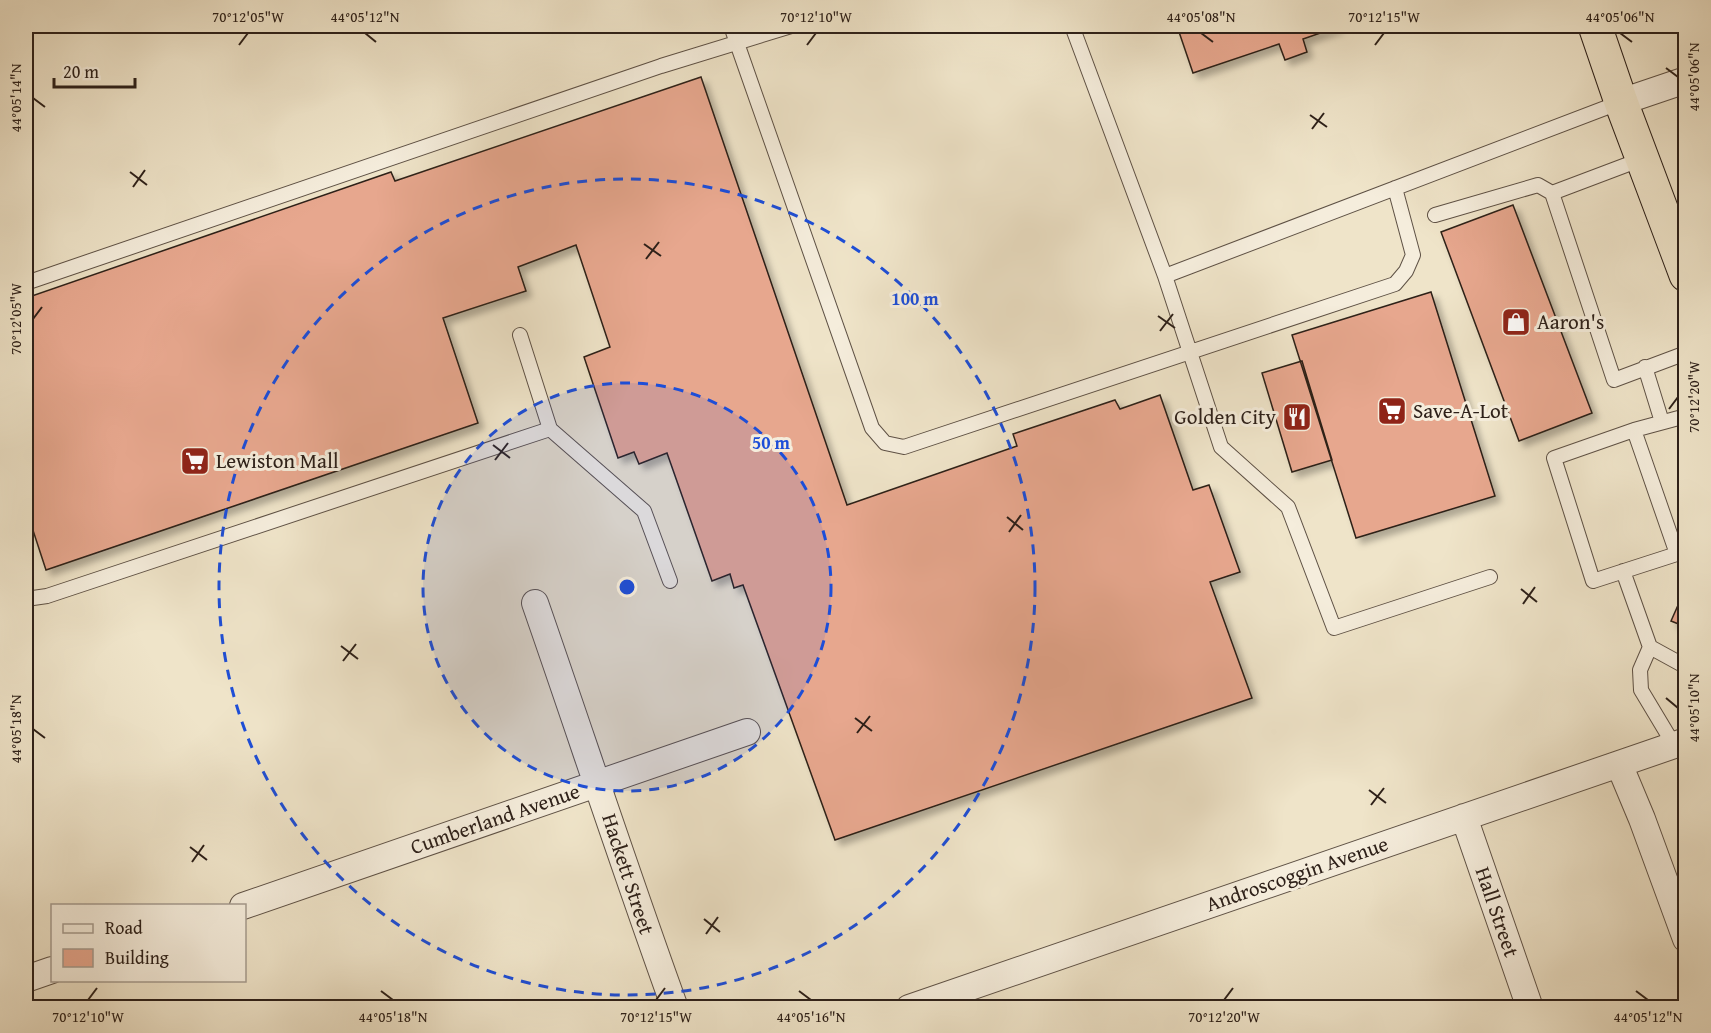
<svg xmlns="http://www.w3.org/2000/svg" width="1711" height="1033" font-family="'Gentium Book Plus',serif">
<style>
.building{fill:#e7a78e;stroke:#2d2019;stroke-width:1.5;filter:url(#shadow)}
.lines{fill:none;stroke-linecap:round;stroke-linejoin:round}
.service-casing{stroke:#5e5145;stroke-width:16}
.minor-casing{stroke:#5e5145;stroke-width:28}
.trunk-casing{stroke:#2d2019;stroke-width:35}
.service{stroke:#f5eddc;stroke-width:14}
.minor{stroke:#f5eddc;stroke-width:26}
.trunk{stroke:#efe4c9;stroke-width:33}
.ticks{fill:none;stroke:#2d2019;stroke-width:2}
.ring{fill:none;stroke:#1d4ed8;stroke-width:3;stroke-dasharray:10 8}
.labels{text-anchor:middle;stroke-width:6;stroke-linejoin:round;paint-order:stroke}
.poi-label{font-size:21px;fill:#2d2019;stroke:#f5eddc;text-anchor:start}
.street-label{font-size:21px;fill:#2d2019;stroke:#f5eddc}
.centre{fill:#1d4ed8;stroke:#f5eddc;stroke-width:3}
.ring-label{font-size:18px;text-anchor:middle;font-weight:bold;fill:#1d4ed8;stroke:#f5eddc;stroke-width:6;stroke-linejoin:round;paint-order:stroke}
.neatline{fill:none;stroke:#2d2019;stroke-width:2}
.ticks-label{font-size:15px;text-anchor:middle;fill:#2d2019}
</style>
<defs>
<filter id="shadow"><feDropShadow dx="5.5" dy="5.5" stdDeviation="3" flood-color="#0004"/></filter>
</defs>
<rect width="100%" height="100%" fill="#efe4c9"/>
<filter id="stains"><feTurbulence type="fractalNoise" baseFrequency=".00333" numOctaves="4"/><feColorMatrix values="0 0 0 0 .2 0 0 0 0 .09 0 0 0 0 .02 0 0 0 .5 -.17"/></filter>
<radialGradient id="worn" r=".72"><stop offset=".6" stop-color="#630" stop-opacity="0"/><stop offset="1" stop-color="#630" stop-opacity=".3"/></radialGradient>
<path class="building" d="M1177,26H1337L1338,27L1303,39L1307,52L1285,60L1279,44L1193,73Z
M701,77L847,505L1017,446L1013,434L1115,400L1120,409L1160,395L1193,490L1209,485L1240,572L1210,582L1252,698L835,840L743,585L734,588L730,574L712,581L667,453L639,464L634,452L618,458L584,357L610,347L576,245L518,267L526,291L443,318L478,423L46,570L26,509V298L391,172L395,181Z
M1513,205L1592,413L1519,441L1441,232Z
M1431,292L1495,496L1356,538L1292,335Z
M1302,361L1332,460L1292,472L1262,373Z
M1679,603L1686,606V627L1671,621Z"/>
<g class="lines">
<g class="service-casing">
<path id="service" d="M731,26L872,428L885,443L904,447L1395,284L1406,271L1413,255L1395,188
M1072,26L1165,276
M1642,159L1552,193L1614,380L1686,353
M1435,215L1538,185L1552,193
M26,283L661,66L791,26
M520,335L550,429
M1645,367L1662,422
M1634,430L1686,416
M1677,554L1634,430L1554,458L1593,581L1686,551
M1623,571L1650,647L1681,664
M1490,577L1334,628L1288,507L1221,447L1165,276L1621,102
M26,599L47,596L550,429L644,511L670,581
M1650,647L1640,670L1641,690L1674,745"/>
</g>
<g class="minor-casing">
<path id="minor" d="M1621,102L1686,80
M535,603C582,738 626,873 675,1008
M1619,764L1642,819L1686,939
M1464,817L1530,1008
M243,906L747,732
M26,979L52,970
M909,1008L1686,741"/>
</g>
<g class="trunk-casing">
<path id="trunk" d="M1595,26L1621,102L1686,275"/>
</g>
<use href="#service" class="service"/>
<use href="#minor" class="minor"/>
<use href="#trunk" class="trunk"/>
</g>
<path class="ticks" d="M365,33L376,42M1201,33L1213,42M1620,33L1632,42M239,45L248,33M807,45L816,33M1375,45L1384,33M1666,68L1678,77M33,98L45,107M1310,115L1327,127M1312,129L1324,113M130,172L147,185M133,187L145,170M644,244L661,256M646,259L659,242M1158,316L1175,328M33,319L42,307M1160,331L1173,314M1669,409L1678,397M493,445L510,458M495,460L508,443M1007,517L1023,530M1009,532L1021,515M1521,589L1537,602M1523,604L1535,587M341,646L358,659M343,661L356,644M1666,698L1678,708M855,718L872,731M33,729L45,738M857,733L870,716M1369,790L1386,803M1371,805L1384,788M190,847L207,860M192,862L204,845M704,919L720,932M706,934L718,917M381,991L393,1000M799,991L811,1000M1636,991L1648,1000M88,1000L97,988M656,1000L665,988M1224,1000L1233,988"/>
<circle cx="627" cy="587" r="204" fill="#1d4ed8" fill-opacity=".12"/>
<g class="ring">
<circle cx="627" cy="587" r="204"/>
<circle cx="627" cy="587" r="408"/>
</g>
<defs>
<g id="shop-square" transform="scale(1.5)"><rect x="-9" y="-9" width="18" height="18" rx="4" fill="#8f2418" stroke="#f5eddc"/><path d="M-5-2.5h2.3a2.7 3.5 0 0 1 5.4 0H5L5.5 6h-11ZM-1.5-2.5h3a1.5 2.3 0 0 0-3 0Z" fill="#fff"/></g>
<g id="supermarket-square" transform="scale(1.5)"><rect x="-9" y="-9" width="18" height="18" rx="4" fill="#8f2418" stroke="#f5eddc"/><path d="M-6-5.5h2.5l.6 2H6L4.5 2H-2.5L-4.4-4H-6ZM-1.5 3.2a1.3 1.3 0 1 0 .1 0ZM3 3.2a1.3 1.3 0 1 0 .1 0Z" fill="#fff"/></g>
<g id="restaurant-square" transform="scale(1.5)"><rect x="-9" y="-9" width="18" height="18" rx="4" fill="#8f2418" stroke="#f5eddc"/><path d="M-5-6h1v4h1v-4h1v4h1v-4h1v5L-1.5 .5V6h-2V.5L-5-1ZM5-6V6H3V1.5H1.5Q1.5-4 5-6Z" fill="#fff"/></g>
</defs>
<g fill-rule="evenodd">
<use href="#shop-square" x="1516" y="322"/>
<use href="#supermarket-square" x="1392" y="411"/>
<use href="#restaurant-square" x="1297" y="417"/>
<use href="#supermarket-square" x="195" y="461"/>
</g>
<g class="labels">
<g class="poi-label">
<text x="1537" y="329">Aaron's</text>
<text x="1413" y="418">Save-A-Lot</text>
<text x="1276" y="424" text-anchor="end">Golden City</text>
<text x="216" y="468">Lewiston Mall</text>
</g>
<g class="street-label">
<text transform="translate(495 819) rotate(-19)" y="7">Cumberland Avenue</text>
<text transform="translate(628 874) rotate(72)" y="7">Hackett Street</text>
<text transform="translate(1297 874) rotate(-19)" y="7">Androscoggin Avenue</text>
<text transform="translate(1497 912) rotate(71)" y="7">Hall Street</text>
</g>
</g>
<circle cx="627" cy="587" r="9" class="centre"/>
<g class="ring-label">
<text x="915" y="305">100 m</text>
<text x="771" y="449">50 m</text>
</g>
<rect width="1711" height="1033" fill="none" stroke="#efe4c9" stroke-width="66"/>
<rect x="51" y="904" width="195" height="78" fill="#f5eddc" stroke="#a59b8e" stroke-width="1.5"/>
<rect x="63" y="924" width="30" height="9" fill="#f5eddc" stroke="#a59b8e" stroke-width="1.5"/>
<text x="105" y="934" font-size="18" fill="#2d2019">Road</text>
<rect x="63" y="949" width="30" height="18" fill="#e7a78e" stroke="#a59b8e" stroke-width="1.5"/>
<text x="105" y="964" font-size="18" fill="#2d2019">Building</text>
<path d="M54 78v9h81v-9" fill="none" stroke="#2d2019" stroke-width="3"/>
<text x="63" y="78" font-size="18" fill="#2d2019" stroke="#f5eddc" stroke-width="4.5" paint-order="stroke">20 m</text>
<rect x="33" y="33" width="1645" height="967" class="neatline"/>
<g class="ticks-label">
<text x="248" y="22">70°12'05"W</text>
<text x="365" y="22">44°05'12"N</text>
<text x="816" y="22">70°12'10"W</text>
<text x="1201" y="22">44°05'08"N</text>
<text x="1384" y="22">70°12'15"W</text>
<text x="1620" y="22">44°05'06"N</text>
<text transform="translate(1694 77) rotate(-90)" y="5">44°05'06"N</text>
<text transform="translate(16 98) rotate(-90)" y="5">44°05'14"N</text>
<text transform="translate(16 319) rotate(-90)" y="5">70°12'05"W</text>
<text transform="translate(1694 397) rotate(-90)" y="5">70°12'20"W</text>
<text transform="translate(1694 708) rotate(-90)" y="5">44°05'10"N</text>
<text transform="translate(16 729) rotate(-90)" y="5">44°05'18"N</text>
<text x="88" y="1022">70°12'10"W</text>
<text x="393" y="1022">44°05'18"N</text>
<text x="656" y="1022">70°12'15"W</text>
<text x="811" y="1022">44°05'16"N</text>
<text x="1224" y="1022">70°12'20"W</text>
<text x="1648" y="1022">44°05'12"N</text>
</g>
<rect width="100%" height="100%" filter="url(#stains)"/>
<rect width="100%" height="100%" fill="url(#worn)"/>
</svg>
